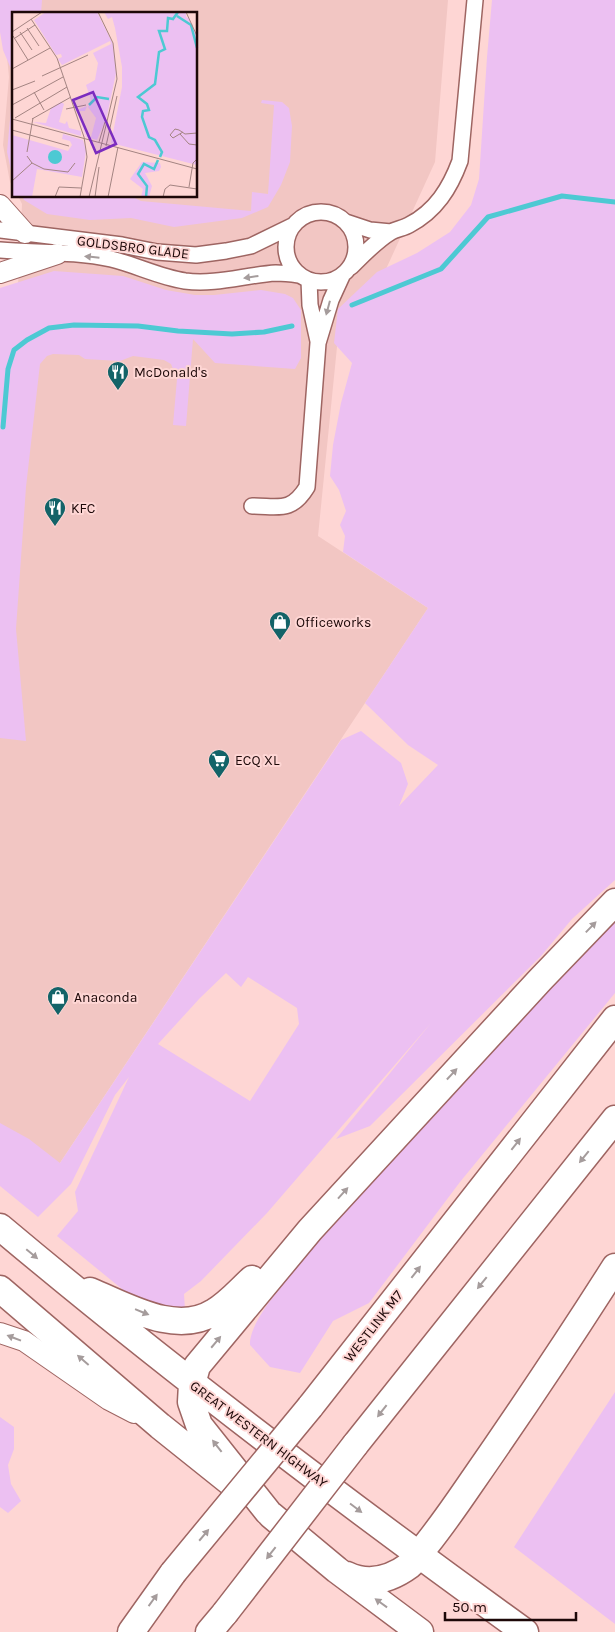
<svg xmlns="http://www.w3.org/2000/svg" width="615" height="1632" font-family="Karla,sans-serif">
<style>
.built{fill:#f2c6c3}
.green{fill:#ecc0f2;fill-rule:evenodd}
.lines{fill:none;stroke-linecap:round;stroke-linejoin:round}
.stream{stroke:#4dc9d3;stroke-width:5}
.street-casing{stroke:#9e6562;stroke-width:18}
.secondary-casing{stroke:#9e6562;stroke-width:22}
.highway-casing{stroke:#9e6562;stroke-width:29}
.street{stroke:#fff;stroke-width:15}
.secondary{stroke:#fff;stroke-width:20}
.highway{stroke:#fff;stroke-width:26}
.highway-bridge-casing{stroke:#9e6562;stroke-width:29;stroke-linecap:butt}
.highway-bridge{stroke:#fff;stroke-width:26}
.oneway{fill:#a59c9c}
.labels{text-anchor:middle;stroke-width:4;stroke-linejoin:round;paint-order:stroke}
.street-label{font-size:14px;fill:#1d0808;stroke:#fed6d4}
.poi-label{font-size:14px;fill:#1d0808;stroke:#fed6d4;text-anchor:start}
.inset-river{fill:none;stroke:#4dc9d3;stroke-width:2.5}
.inset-road{fill:none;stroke:#a48482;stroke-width:1}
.view{fill:#7b2cbf;fill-opacity:0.15;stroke:#7b2cbf;stroke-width:2.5}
.inset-edge{fill:none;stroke:#1d0808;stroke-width:2.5}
</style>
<rect width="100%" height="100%" fill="#fed6d4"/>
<path class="built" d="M4,0H448L435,162L381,280L340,317L318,536L428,608L44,1187L0,1154V293L18,286L22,204L18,196H196V14H14V188L10,182L3,145L9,77L4,26Z"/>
<path class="green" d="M0,0H42L41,14H14V184L7,152L14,76L3,50L0,32Z
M492,0H615V880L572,919L541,956L370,1126L336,1139L431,1023L267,1213L201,1281L184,1294L185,1310H170L133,1298L57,1236L78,1211L75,1192L129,1077L115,1095L71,1184L38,1217L0,1186V1123L29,1139L60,1163L341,740L361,731L401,763L408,784L399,806L438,765L408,745L365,703L428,608L343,552L345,536L340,525L346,511L339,490L330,476L333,445L341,403L352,363L334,343L338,309L377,272L417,253L450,232L471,205L479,179L487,57ZM226,973L241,987L248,977L297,1008L299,1024L250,1101L158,1044L200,998Z
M262,100L282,102L289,108L292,126L290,162L281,185L268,207L242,218L174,227L131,218L90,220L47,214L24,200L22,196H112L135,198L141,201L251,211L252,192L268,194L274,105L261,103Z
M54,271L123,276L166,290L195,295H214L261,290L285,294L293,298L301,310V358L295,369L215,363L193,339L186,426L173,425L177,379L171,364L164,360L133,356L120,361L85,359L79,355L53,354L47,356L40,364L26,487L16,629L26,741L0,738V288Z
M615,915V993L460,1182L369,1303L333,1321L300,1373L270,1367L250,1345C249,1329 267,1304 277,1292C320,1236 369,1185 417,1133C484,1061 550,989 615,915Z
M615,1392V1624L514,1547Z
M0,1417L14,1427V1449L8,1465L11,1484L21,1501L8,1513L0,1507Z"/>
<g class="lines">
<path class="stream" d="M352,305L441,269L488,217L562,196L615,202
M3,427L8,369L14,350L27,340L49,328L74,325L138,326L178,331L232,334L264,332L292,326"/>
<g class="street-casing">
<path id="street" d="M286 247a35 35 0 1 1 70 0a35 35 0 1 1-70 0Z
M346,222L370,230L391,232
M0,230L122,245L157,252L196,255L226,251L251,246L292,226
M0,250C36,253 75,251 111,259C136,265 159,277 185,281C216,285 245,275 276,273C284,273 292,274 299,275
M351,267C363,255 376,241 391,232C397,229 404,228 409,225C436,211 450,188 460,161L475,0
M309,280L310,305L318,341
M252,506C279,506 291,513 307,487L318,343L331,300L342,276"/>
</g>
<g class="secondary-casing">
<path id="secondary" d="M0,205L25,233
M0,273L57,254
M0,1333L24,1341L109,1400L134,1413"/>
</g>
<g class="highway-casing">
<path id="highway" d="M0,1227C169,1369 346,1503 525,1632
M0,1289L160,1426L235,1486
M90,1291C127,1306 176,1336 214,1312C228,1304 240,1290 252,1279
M310,1407L615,1019
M355,1445L615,1119
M268,1512L199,1425L191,1402L192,1384L197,1366L310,1230L540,980L615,902
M271,1515L337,1570L420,1632
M347,1575C370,1586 391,1579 410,1565C417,1559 422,1551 427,1544C442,1525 456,1505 469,1486C519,1414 568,1341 615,1267
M131,1632L173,1573
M209,1632L225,1613"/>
</g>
<use href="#street" class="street"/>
<use href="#secondary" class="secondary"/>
<use href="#highway" class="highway"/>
<g class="highway-bridge-casing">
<path id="highway-bridge" d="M173,1573L310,1407
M225,1613L355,1445"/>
</g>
<use href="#highway-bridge" class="highway-bridge"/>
</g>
<defs><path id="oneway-solid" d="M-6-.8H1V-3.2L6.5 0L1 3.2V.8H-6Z" transform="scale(1.25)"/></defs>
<g class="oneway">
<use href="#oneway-solid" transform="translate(92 257) rotate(-174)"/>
<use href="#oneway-solid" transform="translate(251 277) rotate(172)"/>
<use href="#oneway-solid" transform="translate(328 308) rotate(105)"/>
<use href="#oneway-solid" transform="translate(591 927) rotate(-46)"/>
<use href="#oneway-solid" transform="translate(452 1074) rotate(-47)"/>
<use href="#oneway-solid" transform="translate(516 1144) rotate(-52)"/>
<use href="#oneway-solid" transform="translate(584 1157) rotate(129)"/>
<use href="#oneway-solid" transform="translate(343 1193) rotate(-48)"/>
<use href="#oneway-solid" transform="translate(32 1254) rotate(40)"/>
<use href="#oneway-solid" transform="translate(416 1272) rotate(-52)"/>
<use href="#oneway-solid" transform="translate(482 1283) rotate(129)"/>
<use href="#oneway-solid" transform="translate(142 1312) rotate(22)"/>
<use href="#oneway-solid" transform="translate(14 1338) rotate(-159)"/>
<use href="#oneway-solid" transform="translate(216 1342) rotate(-50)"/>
<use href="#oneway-solid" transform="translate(83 1360) rotate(-139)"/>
<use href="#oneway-solid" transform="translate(382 1411) rotate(128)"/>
<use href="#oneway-solid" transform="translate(217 1446) rotate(-128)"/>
<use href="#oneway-solid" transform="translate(356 1508) rotate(37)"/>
<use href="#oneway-solid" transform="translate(204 1535) rotate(-50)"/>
<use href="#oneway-solid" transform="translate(271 1553) rotate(128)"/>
<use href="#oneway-solid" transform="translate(153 1600) rotate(-54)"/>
<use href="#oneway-solid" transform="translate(381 1603) rotate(-144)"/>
</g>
<defs>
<g id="restaurant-pin" transform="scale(1.125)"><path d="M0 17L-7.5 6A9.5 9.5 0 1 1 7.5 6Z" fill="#136368" stroke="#fed6d4"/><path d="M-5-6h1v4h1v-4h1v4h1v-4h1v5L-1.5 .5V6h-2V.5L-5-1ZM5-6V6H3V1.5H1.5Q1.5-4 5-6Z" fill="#fff"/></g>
<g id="shop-pin" transform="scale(1.125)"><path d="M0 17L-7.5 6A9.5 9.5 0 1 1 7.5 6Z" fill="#136368" stroke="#fed6d4"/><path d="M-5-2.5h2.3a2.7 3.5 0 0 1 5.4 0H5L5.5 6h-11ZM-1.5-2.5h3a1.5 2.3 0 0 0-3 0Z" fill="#fff"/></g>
<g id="supermarket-pin" transform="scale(1.125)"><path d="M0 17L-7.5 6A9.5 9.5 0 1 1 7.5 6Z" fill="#136368" stroke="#fed6d4"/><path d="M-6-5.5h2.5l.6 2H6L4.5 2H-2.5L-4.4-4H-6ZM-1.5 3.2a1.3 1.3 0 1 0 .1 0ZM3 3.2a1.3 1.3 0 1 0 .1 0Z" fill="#fff"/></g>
</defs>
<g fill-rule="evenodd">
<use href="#restaurant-pin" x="118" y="372"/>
<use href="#restaurant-pin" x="55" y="508"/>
<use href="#shop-pin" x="280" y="622"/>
<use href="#supermarket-pin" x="219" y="760"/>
<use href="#shop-pin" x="58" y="997"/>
</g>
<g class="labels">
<g class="street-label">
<text transform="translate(133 247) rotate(7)" y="5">GOLDSBRO GLADE</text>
<text transform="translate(373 1326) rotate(-52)" y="5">WESTLINK M7</text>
<text transform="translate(259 1434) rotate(37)" y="5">GREAT WESTERN HIGHWAY</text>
</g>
<g class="poi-label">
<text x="134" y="377">McDonald's</text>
<text x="71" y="513">KFC</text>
<text x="296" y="627">Officeworks</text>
<text x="235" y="765">ECQ XL</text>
<text x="74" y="1002">Anaconda</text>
</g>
</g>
<g transform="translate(12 12)">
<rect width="185" height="185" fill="#fed6d4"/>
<path d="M34,0H85L101,32L104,61L95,104L85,128L74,125L65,98L75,94L73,99H67L75,124L79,125L84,106L76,95L79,88L74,73L83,68L86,51L81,41L99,32L98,29L50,53L46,47L50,45L49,42L44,43L22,8ZM92,0H174V5L177,6L185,25V153L99,131L110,75V55L103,16L100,5L96,7ZM49,90L52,92L47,110L53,112L55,109L57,116L69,119V124L21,110L34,111L39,96ZM51,122L71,128L74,139L70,165L25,157L20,185H0V123L56,139L60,133L58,129L50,127ZM130,150L148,151L149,155L147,159L133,161L140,174L137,185H129L131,177L118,167Z" fill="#ecc0f2"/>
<path d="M36 145a7 7 0 1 1 14 0a7 7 0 1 1-14 0Z" fill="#4dc9d3"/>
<path class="inset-river" d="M165,4L179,13L185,36M77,93L85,85L97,87M148,145L150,140L143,128L137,125L130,105L131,99L137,98L135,92L126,85L143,72L147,40L153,37L147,19H155L156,6L161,7L166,0M134,185L135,174L126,162L132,152L142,157L146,148"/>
<path class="inset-road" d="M174,0L185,24M19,7L45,46L72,125L75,145L68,185M15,16L27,34M0,20L30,0M8,20L20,38M1,24L16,48M3,26L23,13M0,57L38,36M30,64L76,43M0,78L23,69M22,80L32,98M0,93L51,65M54,97L74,93M3,106L55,75M0,107L185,157M20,107L59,85M0,118L57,134M171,120L161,126L158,123L163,117L167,118L173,122L185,121M168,122L177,132L185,133M87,130L93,110M94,134L105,84M15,140L21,106M15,144L20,151L32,157L56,160L63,151M0,169L20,151M177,175L181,151L185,147M43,185L47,175L69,176M77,185L105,67L101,31L86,0M83,185L87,155M96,185L106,135M151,185L153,177L158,173L185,177"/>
<path class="view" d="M81,80L104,132L84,141L61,88Z"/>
<rect width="185" height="185" class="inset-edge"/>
</g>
<path d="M445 1612v8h131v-8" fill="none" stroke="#1d0808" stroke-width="2.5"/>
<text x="452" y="1612" font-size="15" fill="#1d0808" stroke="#fed6d4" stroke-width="4" paint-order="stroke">50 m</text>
</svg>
